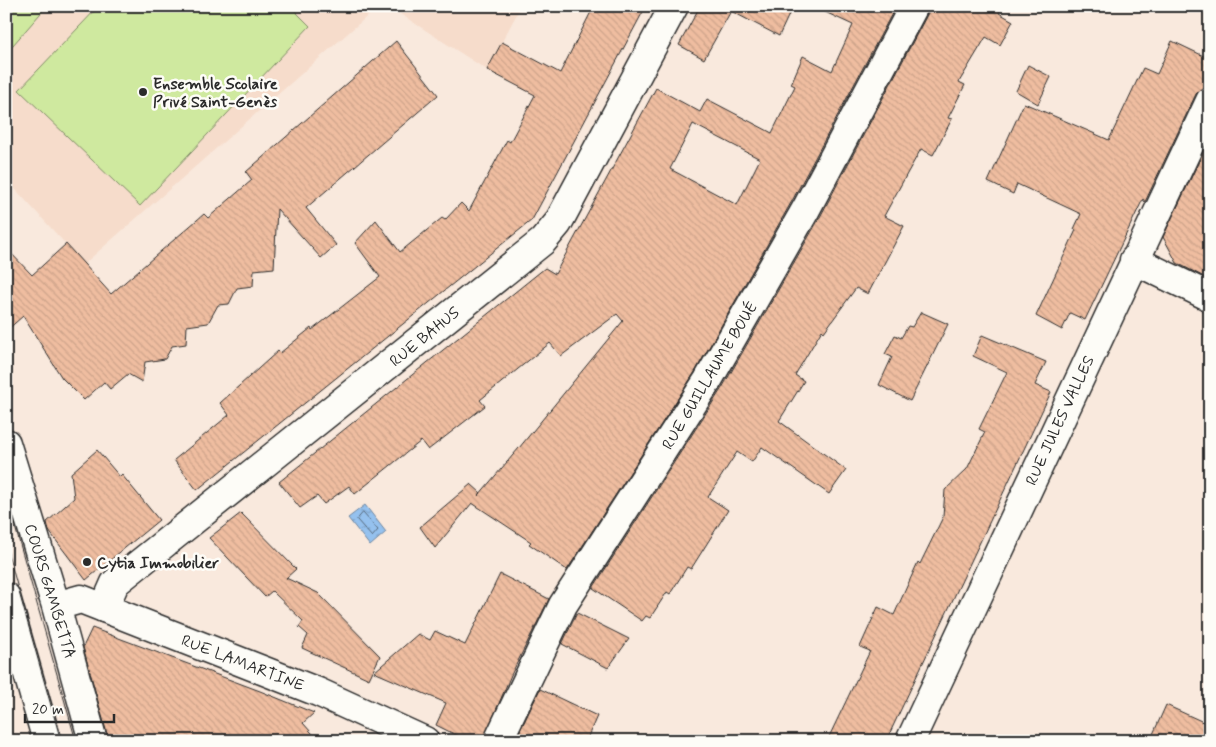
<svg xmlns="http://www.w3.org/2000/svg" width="1216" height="747" font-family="Mynerve,sans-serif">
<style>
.built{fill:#f6dccb}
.grass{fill:#cfe99f;stroke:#7d8a65}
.water{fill:url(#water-ripples);stroke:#6b85a0}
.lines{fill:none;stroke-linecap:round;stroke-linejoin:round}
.shore{stroke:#556779;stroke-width:1}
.building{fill:url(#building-back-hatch);stroke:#2b2b2b;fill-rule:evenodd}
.street-casing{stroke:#2b2b2b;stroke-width:31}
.secondary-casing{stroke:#2b2b2b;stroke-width:31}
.street{stroke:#fdfcf7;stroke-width:28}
.secondary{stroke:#fdfcf7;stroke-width:28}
.tram{stroke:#2b2b2b;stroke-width:1}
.poi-dot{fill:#2b2b2b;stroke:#fdfcf7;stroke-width:2}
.labels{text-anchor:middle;stroke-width:5;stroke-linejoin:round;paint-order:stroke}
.poi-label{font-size:16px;font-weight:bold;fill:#2b2b2b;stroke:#fdfcf7;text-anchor:start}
.street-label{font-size:16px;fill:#2b2b2b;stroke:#fdfcf7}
</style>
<defs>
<pattern id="water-ripples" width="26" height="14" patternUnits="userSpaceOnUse" patternTransform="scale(1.25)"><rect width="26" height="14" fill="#95c1ee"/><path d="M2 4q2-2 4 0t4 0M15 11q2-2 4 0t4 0" fill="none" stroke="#7a9dc1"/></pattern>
<pattern id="building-back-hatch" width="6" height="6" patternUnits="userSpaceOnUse" patternTransform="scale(1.25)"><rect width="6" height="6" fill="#efbda0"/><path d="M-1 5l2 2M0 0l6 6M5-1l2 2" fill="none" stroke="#cda38a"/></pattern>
</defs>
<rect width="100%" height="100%" fill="#f9e9dd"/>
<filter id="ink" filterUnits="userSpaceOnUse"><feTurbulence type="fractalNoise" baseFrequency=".02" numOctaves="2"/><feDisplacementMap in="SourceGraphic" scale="10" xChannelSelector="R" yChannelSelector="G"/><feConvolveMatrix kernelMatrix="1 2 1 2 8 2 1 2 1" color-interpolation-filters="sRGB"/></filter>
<g filter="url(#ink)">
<path class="built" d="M6,6H379L84,264L6,179Z
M388,6H521L487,70Z"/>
<path class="grass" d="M6,6H47L6,53Z
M99,6H290L310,26L140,206L19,90Z"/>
<path class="water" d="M365,505L386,532L370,546L348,518Z"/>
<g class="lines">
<path class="shore" d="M363,513L378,530L372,537L357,520Z"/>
</g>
<path class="building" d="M594,6H646L532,220L197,490L174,460L229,415L220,403L278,351L280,353L311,328L312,330L380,277L355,243L376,220L400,252L442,218L445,220L461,203L469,211L507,140L510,142L535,95L487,70L502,42L560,73Z
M700,6H793L779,36L731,11L704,59L679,45Z
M812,6H896L792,201L695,372L567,570L529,544L531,542L472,503L435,548L420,527L471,484L481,493L478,496L519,448L623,321L617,314L561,356L550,343L480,400L485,406L428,450L421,441L355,494L349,486L324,504L317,496L300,508L279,482L545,268L555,274L656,88L700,112L707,99L772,133L795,86L791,84L803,56L832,71L853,25ZM693,124L760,159L737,205L670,169Z
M930,6H1002L999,13L1013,21L1000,45L986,37L959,82L965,85L948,118L952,119L933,155L921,149L908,172L884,216L904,226L868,294L856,288L824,332L822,330L795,375L804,381L779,421L846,470L829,494L762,447L752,462L737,452L708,497L728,510L691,569L687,567L670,594L667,592L650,618L646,616L642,621L593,588L722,388L820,217L928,13Z
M396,41L438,95L306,208L336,245L321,258L277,209L274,268L254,270L253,286L237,288L229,304L218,305L208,323L187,326L186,344L172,346L165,359L145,362L142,382L128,374L110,389L104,382L84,400L62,378L23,316L6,331V248L32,275L66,244L111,294L204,214L208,218L252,180L246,172Z
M1172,41L1210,59V86L1202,88L1196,94L1145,202L1143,199L1085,320L1070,313L1062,330L1036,316L1076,230L1074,229L1081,214L1017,184L1013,194L988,182L1024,103L1109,140L1143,68L1157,74Z
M1028,65L1051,77L1038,104L1016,91Z
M1210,138V280L1177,263L1163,237Z
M921,312L948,324L910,401L879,385L892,357L885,354L895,335L901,338L908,326L912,327Z
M982,335L1046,362L1035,385L1051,392L886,741H827L870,651L860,647L878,607L894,615L918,562L920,564L943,517L945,490L967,469L985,432L979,429L1007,372L973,356Z
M97,450L120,477L122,475L159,520L86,580L49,531L47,522L74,498L71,473Z
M241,513L296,569L286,578L318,593L380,656L369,679L302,648L308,635L299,627L303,621L272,591L265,597L209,538Z
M500,574L549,599L511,675L483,741H468L436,725L446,703L374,672L418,634L430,640L435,631L465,645Z
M577,613L629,639L608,668L562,644Z
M92,628L260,691L314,713L303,723L319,741H109L83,647Z
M540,689L597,716L586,741H515Z
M1166,705L1210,725V741H1150Z"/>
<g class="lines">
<g class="street-casing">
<path id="street" d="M1134,260L1210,297
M104,608L115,583L543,241L558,223L674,6
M498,741L563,605L708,380L806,209L914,6
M910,741L1210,101"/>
</g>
<g class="secondary-casing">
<path id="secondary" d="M6,443L56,606L93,741
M6,597L47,741
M56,606L81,599L104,608L318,692L425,741"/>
</g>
<use href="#street" class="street"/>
<use href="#secondary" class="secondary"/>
<path class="tram" d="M6,495L76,741
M6,546L61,741"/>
</g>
</g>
<g class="poi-dot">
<circle cx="143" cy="92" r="5"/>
<circle cx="87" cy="562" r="5"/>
</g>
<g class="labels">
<g class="poi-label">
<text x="153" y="89">Ensemble Scolaire<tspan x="153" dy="18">Privé Saint-Genès</tspan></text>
<text x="97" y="568">Cytia Immobilier</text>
</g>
<g class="street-label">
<text transform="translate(424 336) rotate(-39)" y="6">RUE BAHUS</text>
<text transform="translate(709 375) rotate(-59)" y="6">RUE GUILLAUME BOUÉ</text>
<text transform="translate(1059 420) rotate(-65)" y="6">RUE JULES VALLES</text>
<text transform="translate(51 591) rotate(73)" y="6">COURS GAMBETTA</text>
<text transform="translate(243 662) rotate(21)" y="6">RUE LAMARTINE</text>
</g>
</g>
<rect width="1216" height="747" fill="none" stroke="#fdfcf7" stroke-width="25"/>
<rect x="12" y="12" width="1191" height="722" fill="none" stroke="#2b2b2b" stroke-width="2" filter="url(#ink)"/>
<path d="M25 714v8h89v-8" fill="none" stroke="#2b2b2b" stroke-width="2.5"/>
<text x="32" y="714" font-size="15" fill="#2b2b2b" stroke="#fdfcf7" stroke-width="4" paint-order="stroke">20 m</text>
</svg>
